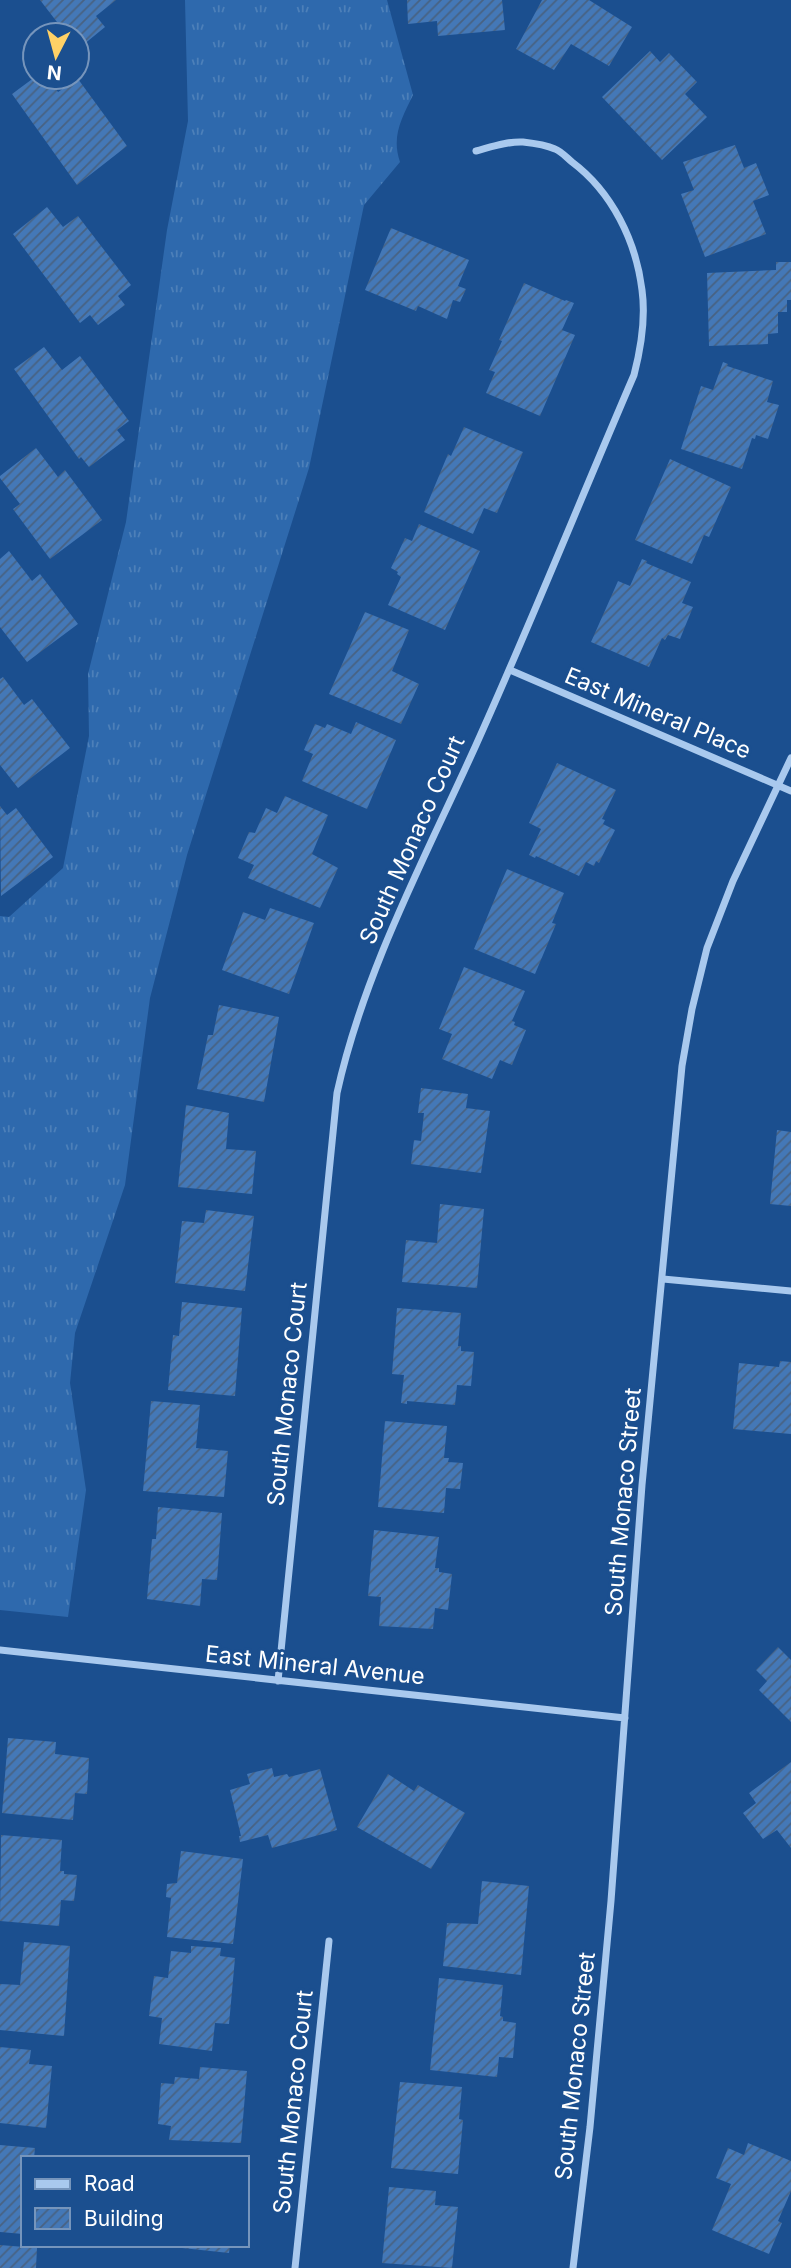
<svg xmlns="http://www.w3.org/2000/svg" width="791" height="2268" font-family="Inter,sans-serif">
<style>
.grass{fill:url(#grass-tufts)}
.building{fill:url(#building-hatch)}
.lines{fill:none;stroke-linecap:round;stroke-linejoin:round}
.street{stroke:#a9c9ee;stroke-width:7}
.labels{text-anchor:middle;stroke-width:6;stroke-linejoin:round;paint-order:stroke}
.street-label{font-size:23px;fill:#fff;stroke:#1b4f8f}
</style>
<defs>
<pattern id="grass-tufts" width="24" height="20" patternUnits="userSpaceOnUse" patternTransform="scale(1.75)"><rect width="24" height="20" fill="#2e69ad"/><path d="M3 7l-1-3M5 7V3M7 7l1-3M15 17l-1-3M17 17v-4M19 17l1-3" fill="none" stroke="#4d80b9"/></pattern>
<pattern id="building-hatch" width="6" height="6" patternUnits="userSpaceOnUse" patternTransform="scale(1.75)"><rect width="6" height="6" fill="#4478b7"/><path d="M-1 1l2-2M0 6l6-6M5 7l2-2" fill="none" stroke="#486282"/></pattern>
</defs>
<rect width="100%" height="100%" fill="#1b4f8f"/>
<path class="grass" d="M185,0H387L413,95C402,118 391,136 400,162L364,205L309,468L187,855L150,998L125,1185L75,1333L70,1383L86,1490L68,1617L0,1610V916L9,917L63,868L89,736L88,674L126,522L167,230L188,121Z"/>
<path class="building" d="M40,0H116L96,16L105,27L83,45L73,32L67,35Z
M407,0H502L505,30L438,36L437,21L408,24Z
M542,0H589L632,27L609,66L571,44L554,70L516,49Z
M650,51L660,62L669,53L697,82L685,94L707,117L662,160L602,97Z
M35,77H47L58,92L78,79L127,146L77,185L12,94Z
M735,145L744,168L756,163L769,195L753,201L766,234L705,257L681,194L694,190L683,162Z
M47,207L63,227L78,216L131,285L118,296L125,305L98,325L90,315L80,323L13,234Z
M391,228L469,260L458,286L466,289L460,302L453,300L447,319L418,306L416,311L365,290Z
M776,262H791V300H787V312H778V333L768,334V344L709,346L707,273L776,270Z
M524,283L565,301L566,300L574,303L562,330L575,335L540,416L486,393L495,372L489,370L502,341L499,340Z
M44,347L62,370L80,356L129,421L117,430L125,440L89,467L81,457L79,459L14,369Z
M723,362L728,364L727,366L773,381L767,402L779,405L768,439L756,435L755,439L752,438L742,469L681,449L701,386L713,390Z
M464,427L523,452L497,513L484,508L473,534L424,512L448,454L451,456Z
M36,448L58,477L65,470L102,520L50,559L13,509L20,504L0,478V476Z
M670,459L731,487L709,537L704,535L692,564L635,540Z
M419,524L480,551L445,630L388,605L401,577L397,574L398,572L391,568L405,538L412,541Z
M9,551L32,581L40,574L78,624L27,662L0,627V559Z
M642,559L647,561L646,563L691,582L682,603L693,607L680,639L668,635L665,640L662,638L649,667L591,642L618,581L630,586Z
M365,612L409,630L392,671L419,684L401,724L329,694Z
M3,677L24,705L32,699L70,748L18,788L0,765V679Z
M356,722L396,740L367,809L302,781L313,754L304,750L315,724L325,728L327,724L351,734Z
M557,763L616,790L602,819L605,820L603,824L615,830L599,863L596,861L594,866L586,862L579,876L536,856L535,858L529,855L541,829L529,823Z
M285,796L328,815L312,854L338,868L320,908L248,878L254,865L238,858L249,832L255,833L266,808L277,813Z
M0,806L7,815L16,808L53,857L1,896Z
M507,869L564,893L552,923L556,924L535,974L474,949Z
M270,908L314,923L289,994L222,970L243,912L265,920Z
M464,967L525,991L512,1021L515,1022L514,1025L526,1030L512,1065L500,1060L492,1079L442,1059L452,1034L439,1029Z
M219,1005L279,1017L264,1102L197,1089L208,1035H213Z
M421,1088L468,1094L466,1108L490,1111L481,1173L411,1164L414,1140L421,1141L424,1113H418Z
M186,1105L229,1113L226,1149L256,1151L252,1194L178,1187Z
M777,1130L791,1132V1206L770,1204Z
M440,1204L484,1209L477,1288L402,1282L406,1240L437,1243Z
M206,1210L254,1216L245,1291L175,1283L182,1221L204,1223Z
M182,1302L242,1308L235,1396L168,1390L173,1335L179,1336Z
M397,1308L461,1313L458,1346H461V1351L474,1352L471,1386L457,1385L455,1405L407,1401V1404L401,1403L404,1375L392,1374Z
M780,1361L791,1362V1434L733,1429L739,1363L779,1367Z
M151,1401L200,1405L196,1448L228,1451L224,1497L143,1491Z
M385,1421L447,1426L444,1458H449L448,1462L463,1463L460,1489L446,1488L444,1513L378,1507Z
M158,1507L222,1513L217,1580L202,1579L200,1606L147,1599L152,1539H156Z
M374,1530L439,1537L435,1568H439V1572L452,1574L448,1610L435,1608L433,1629L379,1626L381,1597L368,1596Z
M778,1647L791,1660V1722L759,1690L767,1681L756,1670Z
M8,1738L56,1742L55,1754L89,1758L87,1794L75,1793L73,1820L2,1813Z
M791,1762V1848L777,1830L763,1839L743,1813L756,1803L749,1793Z
M272,1768L274,1777L287,1774L289,1777L320,1769L337,1830L272,1848L268,1835L240,1842L239,1836H241L230,1790L250,1784L247,1774Z
M388,1774L414,1791L418,1785L465,1813L431,1869L357,1827Z
M1,1835L62,1840L60,1871H64V1874L77,1875L74,1901L61,1900L59,1926L0,1921Z
M181,1851L243,1859L233,1944L167,1937L171,1898L166,1897L167,1884L177,1883Z
M482,1881L529,1886L521,1975L443,1966L447,1923L478,1924Z
M24,1942L70,1946L64,2036L0,2030V1984L20,1985Z
M191,1946L221,1948L220,1956L235,1958L229,2024L215,2023L212,2051L159,2044L162,2018L149,2016L154,1976L168,1978L171,1951L191,1953Z
M439,1978L503,1985L500,2016L503,2017V2021L516,2023L513,2058L499,2057L497,2077L430,2070Z
M0,2047L31,2050L29,2064L52,2066L46,2128L0,2123Z
M200,2067L247,2071L241,2143L169,2140L171,2126L158,2124L161,2083L174,2084L175,2077L199,2079Z
M400,2082L462,2087L459,2119L463,2120L458,2174L391,2168Z
M748,2143L791,2161V2191L778,2221L782,2223L769,2254L712,2230L731,2184L716,2178L728,2148L744,2155Z
M0,2145L35,2148L34,2158H23V2234L0,2232Z
M389,2187L436,2191L435,2205L458,2207L452,2268L382,2263Z
M0,2245L37,2248L36,2268H0Z
M173,2245H230L229,2253L173,2247Z"/>
<g class="lines">
<path class="street" d="M510,670L791,791
M663,1279L791,1291
M0,1650L625,1718
M278,1681L337,1093C364,971 425,858 476,745C531,623 581,498 634,375C641,348 646,319 642,290C636,241 612,192 572,162C567,158 561,151 555,149C546,145 532,143 523,142C508,141 491,147 476,151
M295,2268L329,1941
M573,2268L590,2127L611,1901L642,1485L682,1066L692,1009L707,948L733,881L791,758"/>
</g>
<g class="labels">
<g class="street-label">
<text transform="translate(658 713) rotate(23)" y="8">East Mineral Place</text>
<text transform="translate(412 840) rotate(-66)" y="8">South Monaco Court</text>
<text transform="translate(287 1394) rotate(-84)" y="8">South Monaco Court</text>
<text transform="translate(623 1502) rotate(-85)" y="8">South Monaco Street</text>
<text transform="translate(315 1665) rotate(6)" y="8">East Mineral Avenue</text>
<text transform="translate(575 2066) rotate(-84)" y="8">South Monaco Street</text>
<text transform="translate(293 2102) rotate(-84)" y="8">South Monaco Court</text>
</g>
</g>
<rect x="21" y="2156" width="228" height="91" fill="#1b4f8f" stroke="#7695bc" stroke-width="2"/>
<rect x="35" y="2179" width="35" height="10" fill="#a9c9ee" stroke="#7695bc" stroke-width="2"/>
<text x="84" y="2191" font-size="21" fill="#ffffff">Road</text>
<rect x="35" y="2208" width="35" height="21" fill="url(#building-hatch)" stroke="#7695bc" stroke-width="2"/>
<text x="84" y="2226" font-size="21" fill="#ffffff">Building</text>
<g transform="translate(56 56) rotate(186)"><circle r="33" fill="#1b4f8f" stroke="#7695bc" stroke-width="2"/>
<path d="M0-5L12 26L0 18L-12 26Z" fill="#ffd166"/>
<text y="-10" font-size="19" font-weight="bold" text-anchor="middle" fill="#ffffff">N</text>
</g>
</svg>
